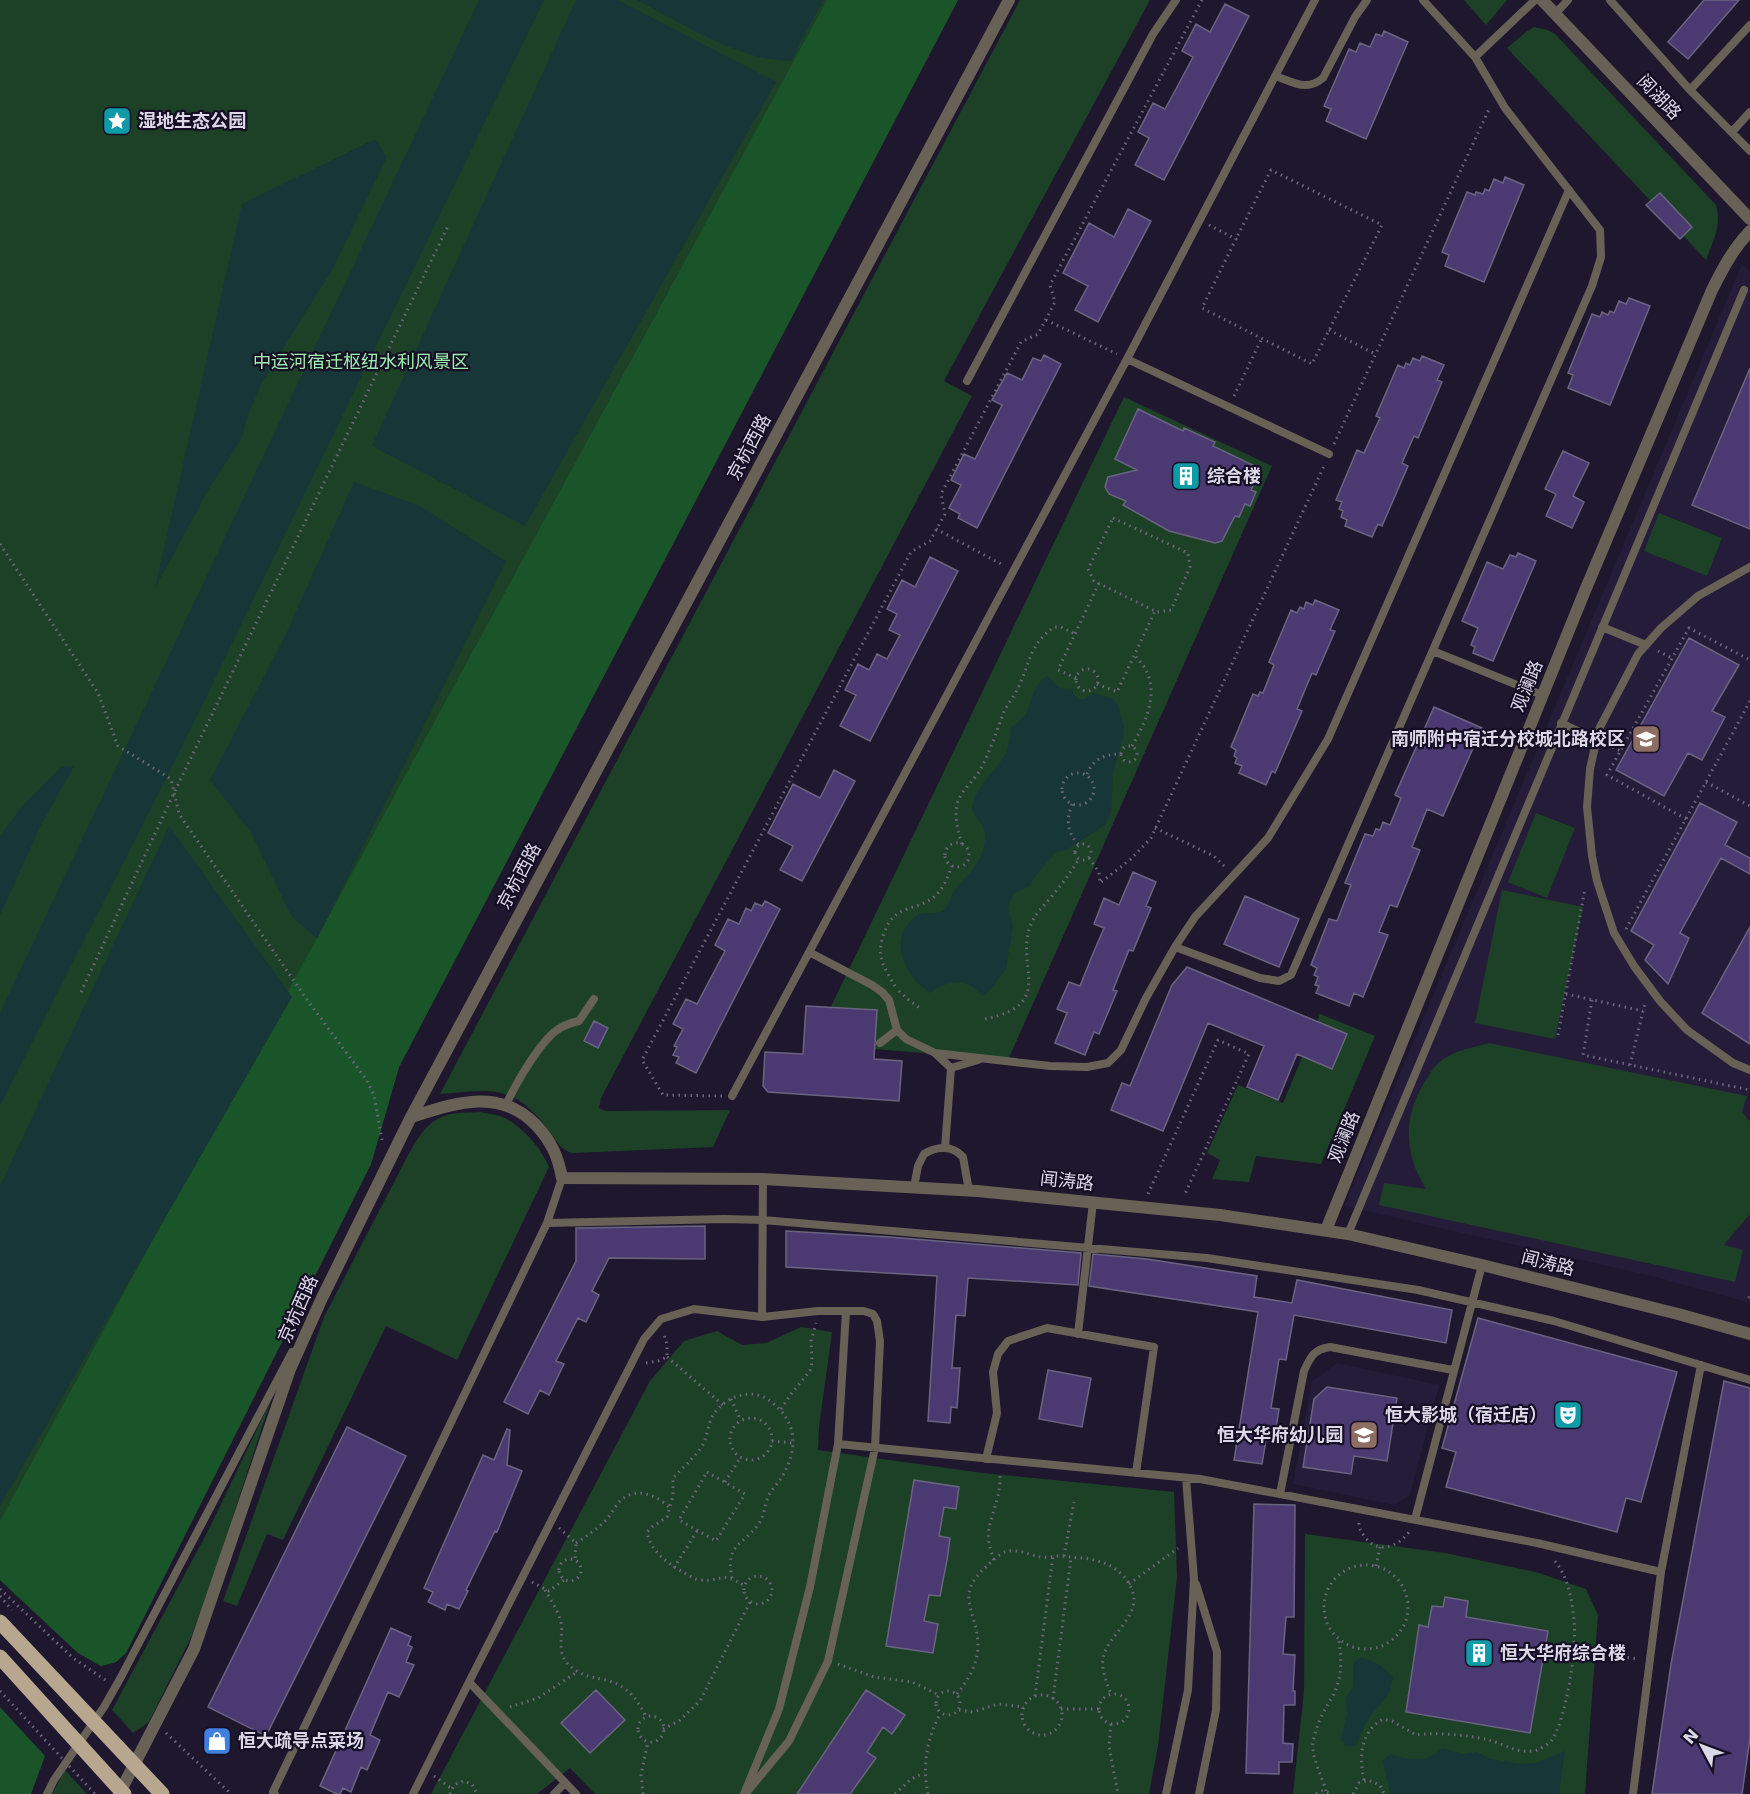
<svg xmlns="http://www.w3.org/2000/svg" width="1750" height="1794" font-family="'DejaVu Sans','Noto Sans SC',sans-serif">
<style>
.built{fill:#251c3a}
.green{fill:#1d4126}
.forest{fill:#1a552a}
.water{fill:#173637}
.building{fill:#4b3a72;stroke:#6a6480;stroke-width:1.5}
.lines{fill:none;stroke-linecap:round;stroke-linejoin:round}
.path{stroke:#6e687c;stroke-width:3;stroke-dasharray:1.5 4.5;stroke-linecap:butt}
.service{stroke:#686155;stroke-width:8}
.minor{stroke:#686155;stroke-width:12}
.tertiary{stroke:#686155;stroke-width:12}
.path-bridge{stroke:#6e687c;stroke-width:3;stroke-dasharray:1.5 4.5;stroke-linecap:butt}
.primary-bridge{stroke:#b7a78f;stroke-width:15}
.labels{text-anchor:middle;stroke-width:4.5;stroke-linejoin:round;paint-order:stroke}
.street-label{font-size:18px;fill:#dcd8e8;stroke:#150e24}
.poi-label{font-size:18px;font-weight:bold;fill:#dcd8e8;stroke:#150e24;text-anchor:start}
.park-label{font-size:18px;fill:#9beeab;stroke:#150e24}
</style>
<rect width="100%" height="100%" fill="#1e172e"/>
<path class="built" d="M1742,264L1750,271V1303L1656,1277L1344,1206Z
M1337,1363L1439,1385L1410,1495L1394,1505L1293,1484L1312,1381Z"/>
<path class="green" d="M0,0H958L399,1067L371,1164L126,1653L116,1662L101,1666L78,1653L0,1580Z
M1020,0H1150L944,381L972,396L601,1098L599,1108L606,1111L730,1110L713,1147L573,1153C560,1150 558,1142 550,1132C514,1084 494,1089 440,1094Z
M1464,0H1507L1486,25Z
M1534,27L1547,30L1555,34L1716,205C1722,225 1713,241 1706,260L1507,48L1526,32Z
M1124,397L1272,466L1008,1060L813,1044Z
M1659,513L1722,538L1707,576L1644,551Z
M1536,813L1575,828L1547,898L1508,882Z
M1502,890L1583,907L1555,1039L1475,1023Z
M1320,1014L1375,1036L1321,1164L1256,1156L1249,1182L1212,1179L1220,1160L1207,1153L1238,1085L1283,1103Z
M1489,1043L1747,1096L1742,1112L1750,1122V1214L1724,1245L1743,1250L1735,1282L1379,1205L1384,1183L1426,1189C1422,1181 1416,1172 1414,1164C1404,1135 1409,1108 1424,1083C1429,1074 1436,1063 1445,1058C1458,1050 1474,1047 1489,1043Z
M481,1112C487,1114 494,1114 500,1116C520,1123 542,1149 549,1167L457,1360L386,1326L283,1540L267,1534L237,1606L223,1601L324,1317L405,1161C415,1143 425,1121 447,1115C457,1112 470,1113 481,1112Z
M801,1327L832,1332L819,1427L818,1450L983,1473L1174,1492L1177,1577L1158,1746L1149,1794H595L570,1768L537,1794H431L650,1381L684,1341L717,1331L742,1345L766,1343Z
M271,1400L207,1595L191,1637L149,1722L133,1733L112,1710L209,1529Z
M1305,1534L1445,1553L1536,1572L1586,1589L1598,1615L1585,1794H1293L1304,1691Z
M65,1770L87,1794H52Z"/>
<path class="forest" d="M827,0H958L399,1067L371,1164L126,1653L116,1662L101,1666L78,1653L0,1580V1521Z
M0,1707L45,1756L31,1794H0Z"/>
<path class="water" d="M479,0H544L178,755L0,1106V1013Z
M576,0H618L776,82L525,526L372,446Z
M637,0H823L791,61C781,60 769,60 759,57C715,45 677,21 637,0Z
M375,139L387,157L332,270L261,384L246,421L242,438L210,487L155,588L242,204Z
M354,482L420,506L506,561L317,939L292,917L250,831L210,780L286,634Z
M1048,676C1057,686 1058,691 1073,688V694L1079,699H1085L1093,693L1112,698L1118,705L1124,728L1123,738L1113,773L1111,813L1105,825L1068,849L1055,853L1033,879L1030,886L1016,892L1012,897L1008,907L1013,926L1006,969L991,989L982,996C968,978 948,979 930,993C905,976 886,940 916,916C924,911 935,915 943,911C950,906 950,897 954,891C960,881 971,874 977,863C983,853 988,839 983,827C979,819 970,814 973,803C978,786 991,775 1001,761C1009,751 1010,739 1011,727C1036,716 1027,685 1048,676Z
M74,766L41,825L0,915V836L23,805L61,767Z
M169,826L292,997L0,1506V1186Z
M1358,1658C1372,1657 1384,1668 1393,1677C1390,1697 1383,1700 1371,1715C1364,1725 1360,1735 1356,1746H1345L1341,1739L1347,1714L1346,1697L1353,1687V1664Z
M1442,1748L1464,1754L1477,1752L1490,1759L1522,1764L1535,1763L1565,1751L1559,1794H1390L1383,1760L1390,1754C1409,1760 1427,1764 1442,1748Z"/>
<path class="building" d="M1704,0H1739L1688,59L1668,42Z
M1225,4L1249,16L1164,180L1135,165L1149,138L1138,132L1153,103L1165,109L1176,89L1193,57L1182,51L1196,24L1210,32Z
M1384,31L1408,42L1366,139L1326,121L1331,109L1324,106L1349,49L1356,52L1360,43L1370,47L1376,34L1382,36Z
M1505,177L1524,185L1484,282L1445,266L1449,255L1442,252L1467,192L1475,195L1476,192L1483,194L1485,189L1489,191L1494,179L1503,183Z
M1660,193L1692,227L1680,239L1646,205Z
M1128,209L1151,221L1098,322L1075,310L1088,286L1063,273L1089,223L1114,237Z
M1629,298L1650,306L1610,405L1568,388L1573,375L1568,373L1592,314L1600,317L1602,312L1608,315L1610,311L1614,313L1619,301L1626,304Z
M1044,355L1061,364L977,528L958,518L960,514L949,508L961,485L951,480L964,454L975,459L1002,405L992,400L1007,373L1022,380L1033,358L1041,361Z
M1422,356L1444,365L1437,380L1442,382L1418,438L1414,436L1402,463L1408,466L1382,526L1378,524L1372,537L1345,526L1347,520L1341,517L1343,511L1339,509L1342,502L1336,500L1357,450L1364,453L1373,433L1380,418L1376,416L1398,365L1404,368L1406,363L1410,365L1413,358L1420,361Z
M1750,368V529L1692,505Z
M1138,409L1183,431L1184,428L1215,442L1213,446L1261,469L1251,490L1256,492L1250,506L1245,504L1239,517L1235,516L1222,541L1215,543L1169,531L1123,505L1126,501L1109,494L1105,487L1108,477L1137,470L1115,459Z
M1563,451L1589,463L1573,496L1584,502L1572,528L1546,516L1556,494L1545,489Z
M1518,553L1536,561L1493,661L1473,653L1475,647L1471,645L1478,628L1462,621L1487,562L1503,569L1510,555L1516,557Z
M930,557L958,571L870,741L840,726L856,695L845,690L858,664L869,670L877,654L887,659L900,635L889,630L897,614L887,609L902,580L915,587Z
M1315,600L1339,610L1330,630L1335,631L1316,675L1312,673L1297,709L1302,711L1275,773L1272,771L1266,785L1239,773L1242,766L1235,763L1237,758L1234,756L1236,750L1231,747L1253,694L1258,696L1260,692L1263,693L1274,665L1269,662L1291,610L1297,613L1300,607L1304,609L1306,602L1313,605Z
M1689,638L1739,665L1712,711L1725,717L1702,760L1688,753L1664,796L1616,770Z
M1434,707L1482,728L1443,816L1427,809L1412,847L1420,850L1397,907L1390,905L1379,932L1388,935L1363,997L1354,993L1349,1006L1316,993L1319,986L1315,985L1318,977L1314,975L1317,968L1311,965L1329,919L1337,921L1351,885L1345,883L1365,834L1373,836L1376,829L1380,830L1383,822L1390,825L1401,798L1395,795Z
M834,770L855,781L802,881L780,870L793,846L768,833L793,784L820,798Z
M1700,803L1737,822L1725,845L1750,858V874L1721,858L1680,933L1689,938L1668,984L1645,960L1654,945L1631,931Z
M1133,872L1156,882L1146,906L1151,908L1133,951L1129,950L1113,990L1117,991L1099,1034L1094,1032L1085,1055L1055,1043L1067,1013L1057,1009L1069,982L1080,986L1092,956L1104,928L1094,924L1104,898L1119,905Z
M1245,896L1299,919L1279,967L1224,944Z
M765,901L780,909L696,1073L676,1063L679,1057L673,1055L677,1047L674,1046L683,1029L673,1024L686,999L697,1004L725,951L715,945L728,919L739,924L746,908L751,911L755,903L762,906Z
M1750,927V1044L1702,1013Z
M1187,967L1347,1034L1332,1069L1297,1054L1278,1100L1247,1087L1264,1046L1208,1023L1163,1131L1111,1110L1122,1083L1130,1086L1172,985Z
M806,1006L877,1010L874,1059L902,1061L899,1101L768,1092L763,1086L765,1052L803,1054Z
M594,1021L608,1028L598,1048L584,1041Z
M705,1226V1259L609,1258L592,1291L599,1295L586,1322L578,1318L556,1361L564,1364L549,1395L540,1390L528,1414L504,1402L576,1261V1228Z
M786,1231L890,1237L1081,1253L1078,1285L968,1278L965,1316L956,1315L952,1368H960L957,1408L951,1407L950,1423L928,1421L937,1276L786,1267Z
M1093,1254L1147,1259L1257,1276L1254,1297L1292,1303L1297,1280L1452,1310L1446,1343L1294,1315L1286,1360L1279,1359L1271,1408L1279,1409L1274,1442L1266,1440L1262,1464L1234,1460L1258,1312L1089,1286Z
M1478,1318L1677,1372L1641,1502L1626,1498L1617,1532L1446,1487L1456,1452L1442,1448Z
M1048,1370L1091,1378L1082,1427L1039,1419Z
M1724,1381L1750,1388V1738L1742,1794H1652L1671,1664Z
M1327,1387L1397,1398L1387,1461L1354,1456L1351,1474L1303,1467L1314,1399Z
M347,1427L406,1456L266,1736L208,1707Z
M507,1429L510,1430L507,1465L522,1471L497,1532L495,1531L466,1590L468,1591L459,1609L447,1604L445,1610L428,1602L433,1592L424,1588L483,1455L494,1460Z
M914,1480L959,1487L956,1509L944,1507L939,1536L950,1538L947,1560L940,1596L929,1595L924,1621L938,1624L933,1653L886,1646Z
M1254,1504L1295,1505L1294,1617H1286L1283,1654L1295,1655L1293,1691H1295V1705H1284L1283,1743L1293,1744L1292,1762H1279V1774L1246,1773Z
M1445,1597L1468,1601L1466,1617L1548,1631L1530,1733L1406,1712L1419,1625L1428,1627L1432,1606L1443,1607Z
M391,1628L411,1637L408,1645L412,1647L406,1662L414,1665L399,1697L388,1692L370,1735L380,1740L367,1770L361,1767L351,1792L343,1788L340,1794H337L320,1786Z
M596,1690L625,1720L590,1753L561,1723Z
M866,1690L905,1715L892,1734L883,1727L867,1752L876,1758L850,1794H797Z"/>
<g class="lines">
<path class="path" d="M1209,225L1236,239L1202,308L1312,364L1382,225L1271,170L1236,239
M1046,320L1117,354
M1329,330L1375,354
M1234,396L1262,338
M1334,444L1490,107
M1113,518L1188,553L1190,567L1171,610L1157,612L1094,581L1088,569Z
M936,529L1003,565
M0,544L98,693L118,746L171,779L179,814L305,997L366,1079L374,1095L382,1140
M1658,651L1672,658
M1076 680a11 11 0 1 1 22 0a11 11 0 1 1-22 0Z
M1076,678L1058,670L1099,583
M1097,684L1117,692L1155,611
M1607,745L1621,751
M1121 754a8 8 0 1 1 16 0a8 8 0 1 1-16 0Z
M1132,746C1149,716 1164,683 1134,655
M1062 789a16 16 0 1 1 32 0a16 16 0 1 1-32 0Z
M1087,774C1093,759 1105,754 1120,754
M1706,782L1750,806
M1072,804C1066,820 1067,833 1079,845
M1686,819L1607,775L1689,628L1750,660
M1155,828L1214,856L1226,868
M945 855a12 12 0 1 1 24 0a12 12 0 1 1-24 0Z
M1075 852a8 8 0 1 1 16 0a8 8 0 1 1-16 0Z
M962,844C958,831 954,818 957,804C961,790 974,781 980,770C990,752 996,733 1003,714C1007,704 1015,696 1019,686C1030,662 1030,644 1054,627H1061L1075,634
M1089,858L1099,872L1100,883L1131,859L1151,838L1325,464
M1626,929L1750,701
M895,986C890,977 883,967 881,957C878,945 886,922 896,915C907,906 925,907 937,894C944,887 948,876 952,866
M899,991L910,1001L921,1009
M81,992L174,793L448,226
M1566,994L1643,1011
M1592,1000L1583,1055L1750,1090
M985,1019C1059,1004 1012,964 1032,922C1037,911 1045,905 1052,896C1062,884 1071,872 1079,859
M1558,1035L1585,889
M1630,1065L1645,1003
M722,1096L663,1095L642,1060L911,552L930,541L945,514L941,494L1021,342L1038,334L1055,302L1050,285L1202,0
M1148,1194L1218,1040L1249,1054L1184,1196
M1749,1298L1750,1293
M667,1357L723,1405
M646,1363L658,1361L667,1357V1344L664,1335
M731,1399L741,1421
M781,1409L791,1394L810,1371L812,1362L811,1341L816,1323
M730 1439a21 21 0 1 1 42 0a21 21 0 1 1-42 0Z
M772,1441L792,1443
M707,1472L745,1494L716,1541L679,1520Z
M725,1482L740,1458
M1359,1523C1359,1529 1361,1531 1364,1536C1378,1555 1398,1547 1410,1531
M559,1528L576,1543L575,1560
M576,1543C587,1536 597,1529 606,1520C611,1514 615,1507 620,1501C635,1486 657,1495 670,1508
M1064,1556L1074,1502
M559 1570a11 11 0 1 1 22 0a11 11 0 1 1-22 0Z
M994,1560C983,1532 991,1523 998,1496C1000,1488 1000,1479 1000,1472
M1324 1607a42 42 0 1 1 84 0a42 42 0 1 1-84 0Z
M1376,1566L1380,1547
M674,1568L697,1531
M744 1590a14 14 0 1 1 28 0a14 14 0 1 1-28 0Z
M732,1578C725,1544 742,1546 758,1525C765,1516 764,1505 769,1495C772,1489 778,1483 782,1477C799,1447 797,1421 770,1401C752,1387 726,1396 714,1414C707,1424 708,1438 701,1448C693,1459 682,1468 673,1478V1496L667,1517L652,1527L647,1532C651,1553 670,1565 688,1575C692,1577 696,1580 700,1580C724,1582 718,1570 745,1586
M532,1582L549,1591L564,1580
M1129,1584L1178,1548
M0,1589L73,1658L107,1681
M545,1590C550,1599 557,1609 560,1619C565,1634 555,1650 568,1664C580,1676 591,1677 606,1680C626,1685 638,1699 646,1717
M1574,1650L1638,1659
M838,1664L874,1677L912,1682L939,1695
M936 1703a12 12 0 1 1 24 0a12 12 0 1 1-24 0Z
M957,1694C968,1680 978,1664 978,1645C977,1609 953,1596 987,1566C992,1561 999,1554 1005,1552C1018,1548 1029,1555 1041,1557C1047,1558 1053,1556 1059,1556C1067,1556 1074,1558 1082,1558C1103,1560 1124,1569 1132,1590C1142,1614 1111,1633 1104,1654C1100,1667 1106,1682 1111,1694
M1099 1709a15 15 0 1 1 30 0a15 15 0 1 1-30 0Z
M1022 1715a20 20 0 1 1 40 0a20 20 0 1 1-40 0Z
M1035,1696L1053,1556
M1053,1699L1071,1558
M510,1707L538,1698L577,1672
M1061,1709H1099
M959,1710L973,1712L998,1704L1024,1707
M638 1729a13 13 0 1 1 26 0a13 13 0 1 1-26 0Z
M1111,1724L1109,1746L1118,1794
M663,1729L679,1721L700,1701L750,1602
M166,1733L231,1794
M434,1776L452,1789
M1364,1780C1359,1757 1360,1732 1383,1719L1392,1721L1416,1735C1436,1732 1469,1735 1489,1740C1504,1744 1520,1755 1537,1750C1542,1748 1549,1744 1552,1740C1567,1716 1577,1648 1574,1620C1572,1599 1568,1576 1554,1560
M1326,1791C1322,1776 1311,1757 1313,1742C1316,1726 1323,1712 1331,1699C1342,1681 1342,1662 1339,1641
M450,1794L454,1785L463,1781L472,1784L477,1794
M643,1794L641,1775L648,1741
M895,1794L911,1779L924,1773
M928,1794C922,1767 927,1736 941,1713
M1316,1794L1322,1791L1332,1794
M1353,1794L1359,1783L1368,1780L1380,1785L1384,1794"/>
<path class="service" d="M1423,0L1475,57L1535,0
M1610,0L1690,90L1750,151
M1555,14L1568,0
M1275,76C1294,82 1306,92 1323,78L1355,17L1367,0
M1690,90L1750,25
M1732,132L1750,112
M1127,359L1329,454
M967,381L1153,34L1176,0
M1750,567L1698,596L1661,628L1638,654L1599,729L1590,769L1587,807L1592,856L1597,881L1614,933L1634,966L1660,1001L1687,1030L1733,1063L1750,1070
M1602,627L1646,645
M1433,651L1542,695
M1561,723L1597,740
M1175,947L1260,978L1279,981L1291,975L1592,286L1601,257L1600,230L1505,108L1475,57
M809,952L872,985L882,992L889,1000L897,1030L906,1039L935,1053L951,1068
M880,1043L897,1030
M935,1053L1050,1066L1087,1067L1108,1063L1121,1050L1146,998L1175,947L1195,917L1268,838L1328,739L1569,190
M951,1068L978,1060
M732,1096L1127,359L1315,0
M506,1105C515,1085 539,1043 557,1030C564,1025 570,1023 579,1021L594,999
M945,1148L951,1068
M914,1187L918,1166L924,1154C937,1146 952,1145 963,1157L969,1191
M547,1223L725,1219L763,1220L1207,1258L1418,1290L1554,1321L1750,1380
M1348,1234L1744,290
M762,1317L763,1179
M1078,1334L1093,1202
M838,1444L1200,1479L1537,1543L1661,1572
M986,1459L997,1413L993,1372L998,1354L1008,1341L1047,1328L1154,1347L1136,1473
M1280,1494L1304,1371C1311,1356 1313,1350 1330,1347L1453,1370
M1415,1519L1482,1265
M1196,1584L1217,1652L1216,1710L1199,1794
M746,1793L789,1741L828,1661L875,1448L880,1341L877,1321L873,1314L864,1311H846
M47,1794L54,1780L104,1707L121,1677L292,1352
M275,1794L273,1792L547,1223L562,1178
M413,1794L469,1682
M554,1794L565,1783
M576,1794L469,1682L644,1339L661,1319L694,1309L762,1317L818,1311H846L838,1444L810,1587L779,1709L744,1794
M1166,1794L1188,1690L1194,1579L1186,1478
M1633,1794L1661,1572L1701,1365"/>
<path class="minor" d="M1326,1230L1584,593L1712,290C1723,268 1733,249 1750,231"/>
<path class="tertiary" d="M1542,0L1750,219
M411,1117C455,1103 499,1087 536,1125C551,1141 558,1156 562,1178L763,1179L977,1191L1220,1215L1348,1234L1482,1265L1678,1314L1750,1334
M119,1794L194,1649L290,1369L322,1298L411,1117L1009,0"/>
<path class="path-bridge" d="M0,1596L12,1610
M0,1691L95,1794"/>
<path class="primary-bridge" d="M0,1622L162,1794
M0,1657L124,1794"/>
</g>
<defs>
<g id="sight-square" transform="scale(1.5)"><rect x="-9" y="-9" width="18" height="18" rx="4" fill="#0f9aa8" stroke="#150e24"/><path d="M0-6L1.8-2.2L6-1.7L2.9 1.2L3.7 5.4L0 3.3L-3.7 5.4L-2.9 1.2L-6-1.7L-1.8-2.2Z" fill="#fff"/></g>
<g id="building-square" transform="scale(1.5)"><rect x="-9" y="-9" width="18" height="18" rx="4" fill="#0f9aa8" stroke="#150e24"/><path d="M-4-6H4V6H1V3H-1V6H-4ZM-2.5-4.3h1.7v1.8h-1.7ZM.8-4.3h1.7v1.8H.8ZM-2.5-1h1.7V.8h-1.7ZM.8-1h1.7V.8H.8Z" fill="#fff"/></g>
<g id="school-square" transform="scale(1.5)"><rect x="-9" y="-9" width="18" height="18" rx="4" fill="#8d6e63" stroke="#150e24"/><path d="M0-5L7-2L0 1L-7-2ZM-4 1L0 2.5L4 1V4Q0 6-4 4Z" fill="#fff"/></g>
<g id="theatre-square" transform="scale(1.5)"><rect x="-9" y="-9" width="18" height="18" rx="4" fill="#0f9aa8" stroke="#150e24"/><path d="M-5-5.5Q0-4 5-5.5V0Q5 5 0 6Q-5 5-5 0ZM-3.3-2.5H-1v1.5H-3.3ZM1-2.5H3.3v1.5H1ZM-2.8 1Q0 5.5 2.8 1Z" fill="#fff"/></g>
<g id="shop-square" transform="scale(1.5)"><rect x="-9" y="-9" width="18" height="18" rx="4" fill="#3f7fe0" stroke="#150e24"/><path d="M-5-2.5h2.3a2.7 3.5 0 0 1 5.4 0H5L5.5 6h-11ZM-1.5-2.5h3a1.5 2.3 0 0 0-3 0Z" fill="#fff"/></g>
</defs>
<g fill-rule="evenodd">
<use href="#sight-square" x="117" y="121"/>
<use href="#building-square" x="1186" y="476"/>
<use href="#school-square" x="1646" y="739"/>
<use href="#theatre-square" x="1568" y="1415"/>
<use href="#school-square" x="1364" y="1435"/>
<use href="#building-square" x="1479" y="1653"/>
<use href="#shop-square" x="217" y="1741"/>
</g>
<g class="labels">
<g class="street-label">
<text transform="translate(1659 97) rotate(46)" y="6">阅湖路</text>
<text transform="translate(749 447) rotate(-62)" y="6">京杭西路</text>
<text transform="translate(1527 686) rotate(-68)" y="6">观澜路</text>
<text transform="translate(519 876) rotate(-62)" y="6">京杭西路</text>
<text transform="translate(1344 1137) rotate(-68)" y="6">观澜路</text>
<text transform="translate(1067 1181) rotate(6)" y="6">闻涛路</text>
<text transform="translate(1548 1263) rotate(14)" y="6">闻涛路</text>
<text transform="translate(298 1309) rotate(-66)" y="6">京杭西路</text>
</g>
<g class="poi-label">
<text x="138" y="127">湿地生态公园</text>
<text x="1207" y="482">综合楼</text>
<text x="1625" y="745" text-anchor="end">南师附中宿迁分校城北路校区</text>
<text x="1547" y="1421" text-anchor="end">恒大影城（宿迁店）</text>
<text x="1343" y="1441" text-anchor="end">恒大华府幼儿园</text>
<text x="1500" y="1659">恒大华府综合楼</text>
<text x="238" y="1747">恒大疏导点菜场</text>
</g>
<g class="park-label">
<text x="361" y="368">中运河宿迁枢纽水利风景区</text>
</g>
</g>
<g transform="translate(1702 1746) rotate(311)" stroke="#150e24" stroke-width="4.5" paint-order="stroke">
<path d="M0-4.5L10 22L0 15L-10 22Z" fill="#dcd8e8"/>
<text y="-9" font-size="16" font-weight="bold" text-anchor="middle" fill="#dcd8e8">N</text>
</g>
</svg>
